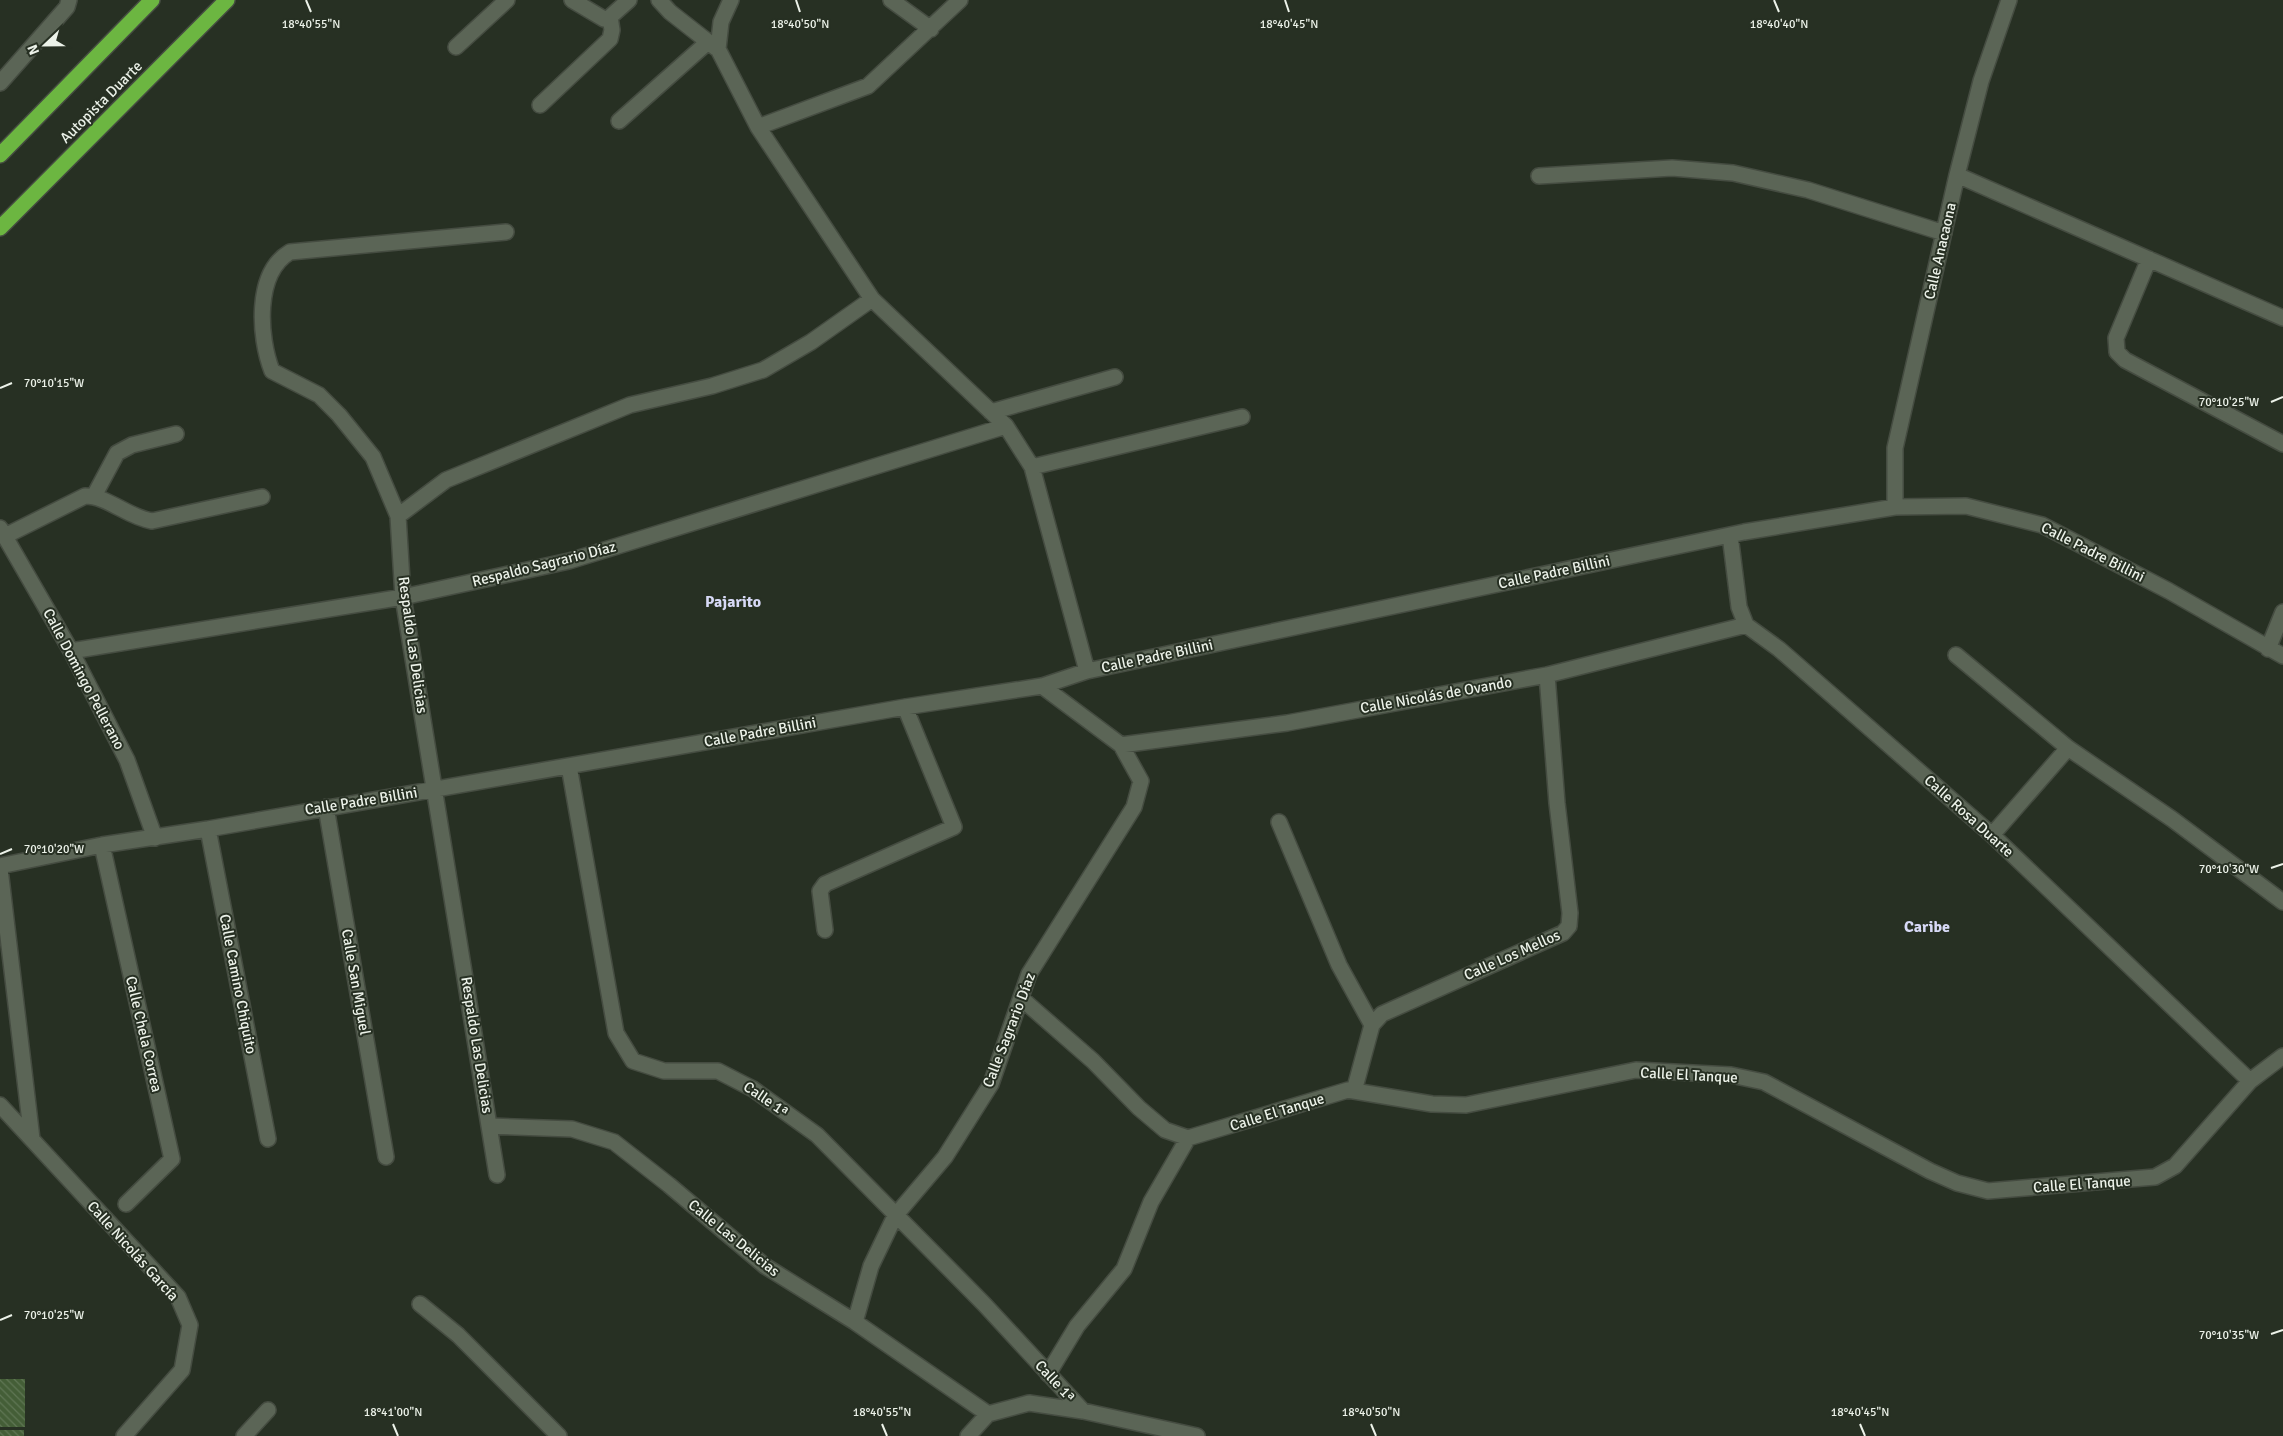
<svg xmlns="http://www.w3.org/2000/svg" width="2283" height="1436" font-family="Signika,sans-serif">
<style>
.building{fill:url(#building-back-hatch)}
.lines{fill:none;stroke-linecap:round;stroke-linejoin:round}
.street-casing{stroke:#454c41;stroke-width:18}
.highway-casing{stroke:#454c41;stroke-width:18}
.street{stroke:#5b6556;stroke-width:15}
.highway{stroke:#6cb641;stroke-width:15}
.ticks{fill:none;stroke:#ecf2e9;stroke-width:2}
.labels{text-anchor:middle;stroke-width:4;stroke-linejoin:round;paint-order:stroke}
.street-label{font-size:15px;fill:#ecf2e9;stroke:#273023}
.neighbourhood-label{font-size:16px;font-weight:bold;fill:#d7d9f6;stroke:#273023}
.ticks-label{font-size:12px;text-anchor:middle;fill:#ecf2e9;stroke:#273023;stroke-width:4;stroke-linejoin:round;paint-order:stroke}
</style>
<defs>
<pattern id="building-back-hatch" width="6" height="6" patternUnits="userSpaceOnUse" patternTransform="scale(1.25)"><rect width="6" height="6" fill="#445e37"/><path d="M-1 5l2 2M0 0l6 6M5-1l2 2" fill="none" stroke="#5f7654"/></pattern>
</defs>
<rect width="100%" height="100%" fill="#273023"/>
<path class="building" d="M0,1379H25V1427H0Z
M0,1430H24V1436H0Z"/>
<g class="lines">
<g class="street-casing">
<path id="street" d="M572,0L604,19L610,17L629,0
M659,0L670,12L716,48
M731,0L721,22L718,49L758,127L872,299L1006,426L1032,467L1087,671
M891,0L931,29
M456,47L507,0
M0,83L67,7L69,0
M540,105L610,39L612,30L610,17
M619,121L708,42
M758,127L868,86L960,0
M1957,175L2283,318
M1539,176L1672,168L1733,173L1808,190L1944,233
M2149,259L2116,338L2117,352L2125,360L2283,444
M991,412L1115,377
M1032,467L1242,417
M94,496L117,453L132,445L176,434
M1895,507V448L1957,175L1981,81L2009,0
M398,516L373,457L339,415L319,395L272,371C259,338 254,273 290,252L506,232
M0,528L71,651L127,760L155,838
M1730,535L1739,607L1746,625L1779,649L1992,835L2250,1081
M5,536L85,496C108,496 127,517 152,521L262,497
M2268,649L2283,612
M71,651L403,597L569,561L1006,426
M1956,655L2068,748L2172,819L2283,902
M1121,745L1287,723L1547,675L1746,625
M569,766L616,1033L633,1061L664,1071H718L753,1089L817,1135L984,1304L1083,1411
M326,807L386,1157
M1279,822L1339,965L1372,1025
M208,829L268,1139
M1992,835L2068,748
M102,845L172,1159L126,1204
M0,866L102,845L208,829L905,707L1042,686L1087,671L1744,532L1895,507L1966,506L2042,525L2169,591L2283,656
M0,869L32,1139
M825,930L820,891L825,884L954,827L905,707
M1022,999L1093,1061L1139,1108L1165,1130L1188,1138L1348,1090L1432,1104L1466,1105L1636,1070L1731,1075L1764,1082L1930,1171L1957,1183L1988,1191L2155,1177L2175,1166L2250,1081L2283,1056
M1354,1091L1372,1025L1382,1014L1563,933L1569,926L1570,913L1557,803L1547,675
M0,1105L178,1297L190,1325L182,1370L124,1436
M490,1126L572,1129L614,1142L669,1185L765,1266L855,1322L988,1414
M497,1175L403,597L398,516L446,480L630,405L712,386L763,370L811,342L872,299
M420,1304L458,1335L559,1436
M855,1322L871,1266L895,1216L945,1157L991,1084L1029,974L1134,807L1141,781L1121,745L1042,686
M1048,1374L1077,1326L1124,1269L1151,1202L1188,1138
M244,1436L268,1410
M968,1436L988,1414L1029,1403L1083,1411L1197,1436"/>
</g>
<g class="highway-casing">
<path id="highway" d="M0,155L152,0
M0,228L227,0"/>
</g>
<use href="#street" class="street"/>
<use href="#highway" class="highway"/>
</g>
<path class="ticks" d="M306,0L311,12M796,0L800,12M1285,0L1289,12M1774,0L1779,12M0,388L12,383M2271,402L2283,397M0,854L12,849M2271,868L2283,864M0,1320L12,1315M2271,1334L2283,1330M393,1424L398,1436M882,1424L887,1436M1371,1424L1376,1436M1860,1424L1865,1436"/>
<g class="labels">
<g class="street-label">
<text transform="translate(101 102) rotate(-45)" y="5">Autopista Duarte</text>
<text transform="translate(1940 251) rotate(-77)" y="5">Calle Anacaona</text>
<text transform="translate(2093 552) rotate(27)" y="5">Calle Padre Billini</text>
<text transform="translate(544 564) rotate(-14)" y="5">Respaldo Sagrario Díaz</text>
<text transform="translate(1554 572) rotate(-12)" y="5">Calle Padre Billini</text>
<text transform="translate(413 645) rotate(82)" y="5">Respaldo Las Delicias</text>
<text transform="translate(1157 656) rotate(-12)" y="5">Calle Padre Billini</text>
<text transform="translate(84 679) rotate(62)" y="5">Calle Domingo Pellerano</text>
<text transform="translate(1436 695) rotate(-10)" y="5">Calle Nicolás de Ovando</text>
<text transform="translate(760 732) rotate(-10)" y="5">Calle Padre Billini</text>
<text transform="translate(361 801) rotate(-9)" y="5">Calle Padre Billini</text>
<text transform="translate(1969 816) rotate(42)" y="5">Calle Rosa Duarte</text>
<text transform="translate(1512 955) rotate(-24)" y="5">Calle Los Mellos</text>
<text transform="translate(356 982) rotate(80)" y="5">Calle San Miguel</text>
<text transform="translate(238 984) rotate(79)" y="5">Calle Camino Chiquito</text>
<text transform="translate(1009 1030) rotate(-69)" y="5">Calle Sagrario Díaz</text>
<text transform="translate(144 1034) rotate(77)" y="5">Calle Chela Correa</text>
<text transform="translate(477 1045) rotate(81)" y="5">Respaldo Las Delicias</text>
<text transform="translate(1689 1075) rotate(3)" y="5">Calle El Tanque</text>
<text transform="translate(766 1099) rotate(34)" y="5">Calle 1ª</text>
<text transform="translate(1277 1112) rotate(-17)" y="5">Calle El Tanque</text>
<text transform="translate(2082 1184) rotate(-4)" y="5">Calle El Tanque</text>
<text transform="translate(734 1238) rotate(39)" y="5">Calle Las Delicias</text>
<text transform="translate(133 1251) rotate(48)" y="5">Calle Nicolás García</text>
<text transform="translate(1055 1381) rotate(47)" y="5">Calle 1ª</text>
</g>
<g class="neighbourhood-label">
<text x="733" y="607">Pajarito</text>
<text x="1927" y="932">Caribe</text>
</g>
</g>
<g class="ticks-label">
<text x="311" y="28">18°40'55"N</text>
<text x="800" y="28">18°40'50"N</text>
<text x="1289" y="28">18°40'45"N</text>
<text x="1779" y="28">18°40'40"N</text>
<text x="54" y="387">70°10'15"W</text>
<text x="2229" y="406">70°10'25"W</text>
<text x="54" y="853">70°10'20"W</text>
<text x="2229" y="873">70°10'30"W</text>
<text x="54" y="1319">70°10'25"W</text>
<text x="2229" y="1339">70°10'35"W</text>
<text x="393" y="1416">18°41'00"N</text>
<text x="882" y="1416">18°40'55"N</text>
<text x="1371" y="1416">18°40'50"N</text>
<text x="1860" y="1416">18°40'45"N</text>
</g>
<g transform="translate(45 45) rotate(248)" stroke="#273023" stroke-width="4" paint-order="stroke">
<path d="M0-4L9 19L0 12L-9 19Z" fill="#ecf2e9"/>
<text y="-8" font-size="14" font-weight="bold" text-anchor="middle" fill="#ecf2e9">N</text>
</g>
</svg>
